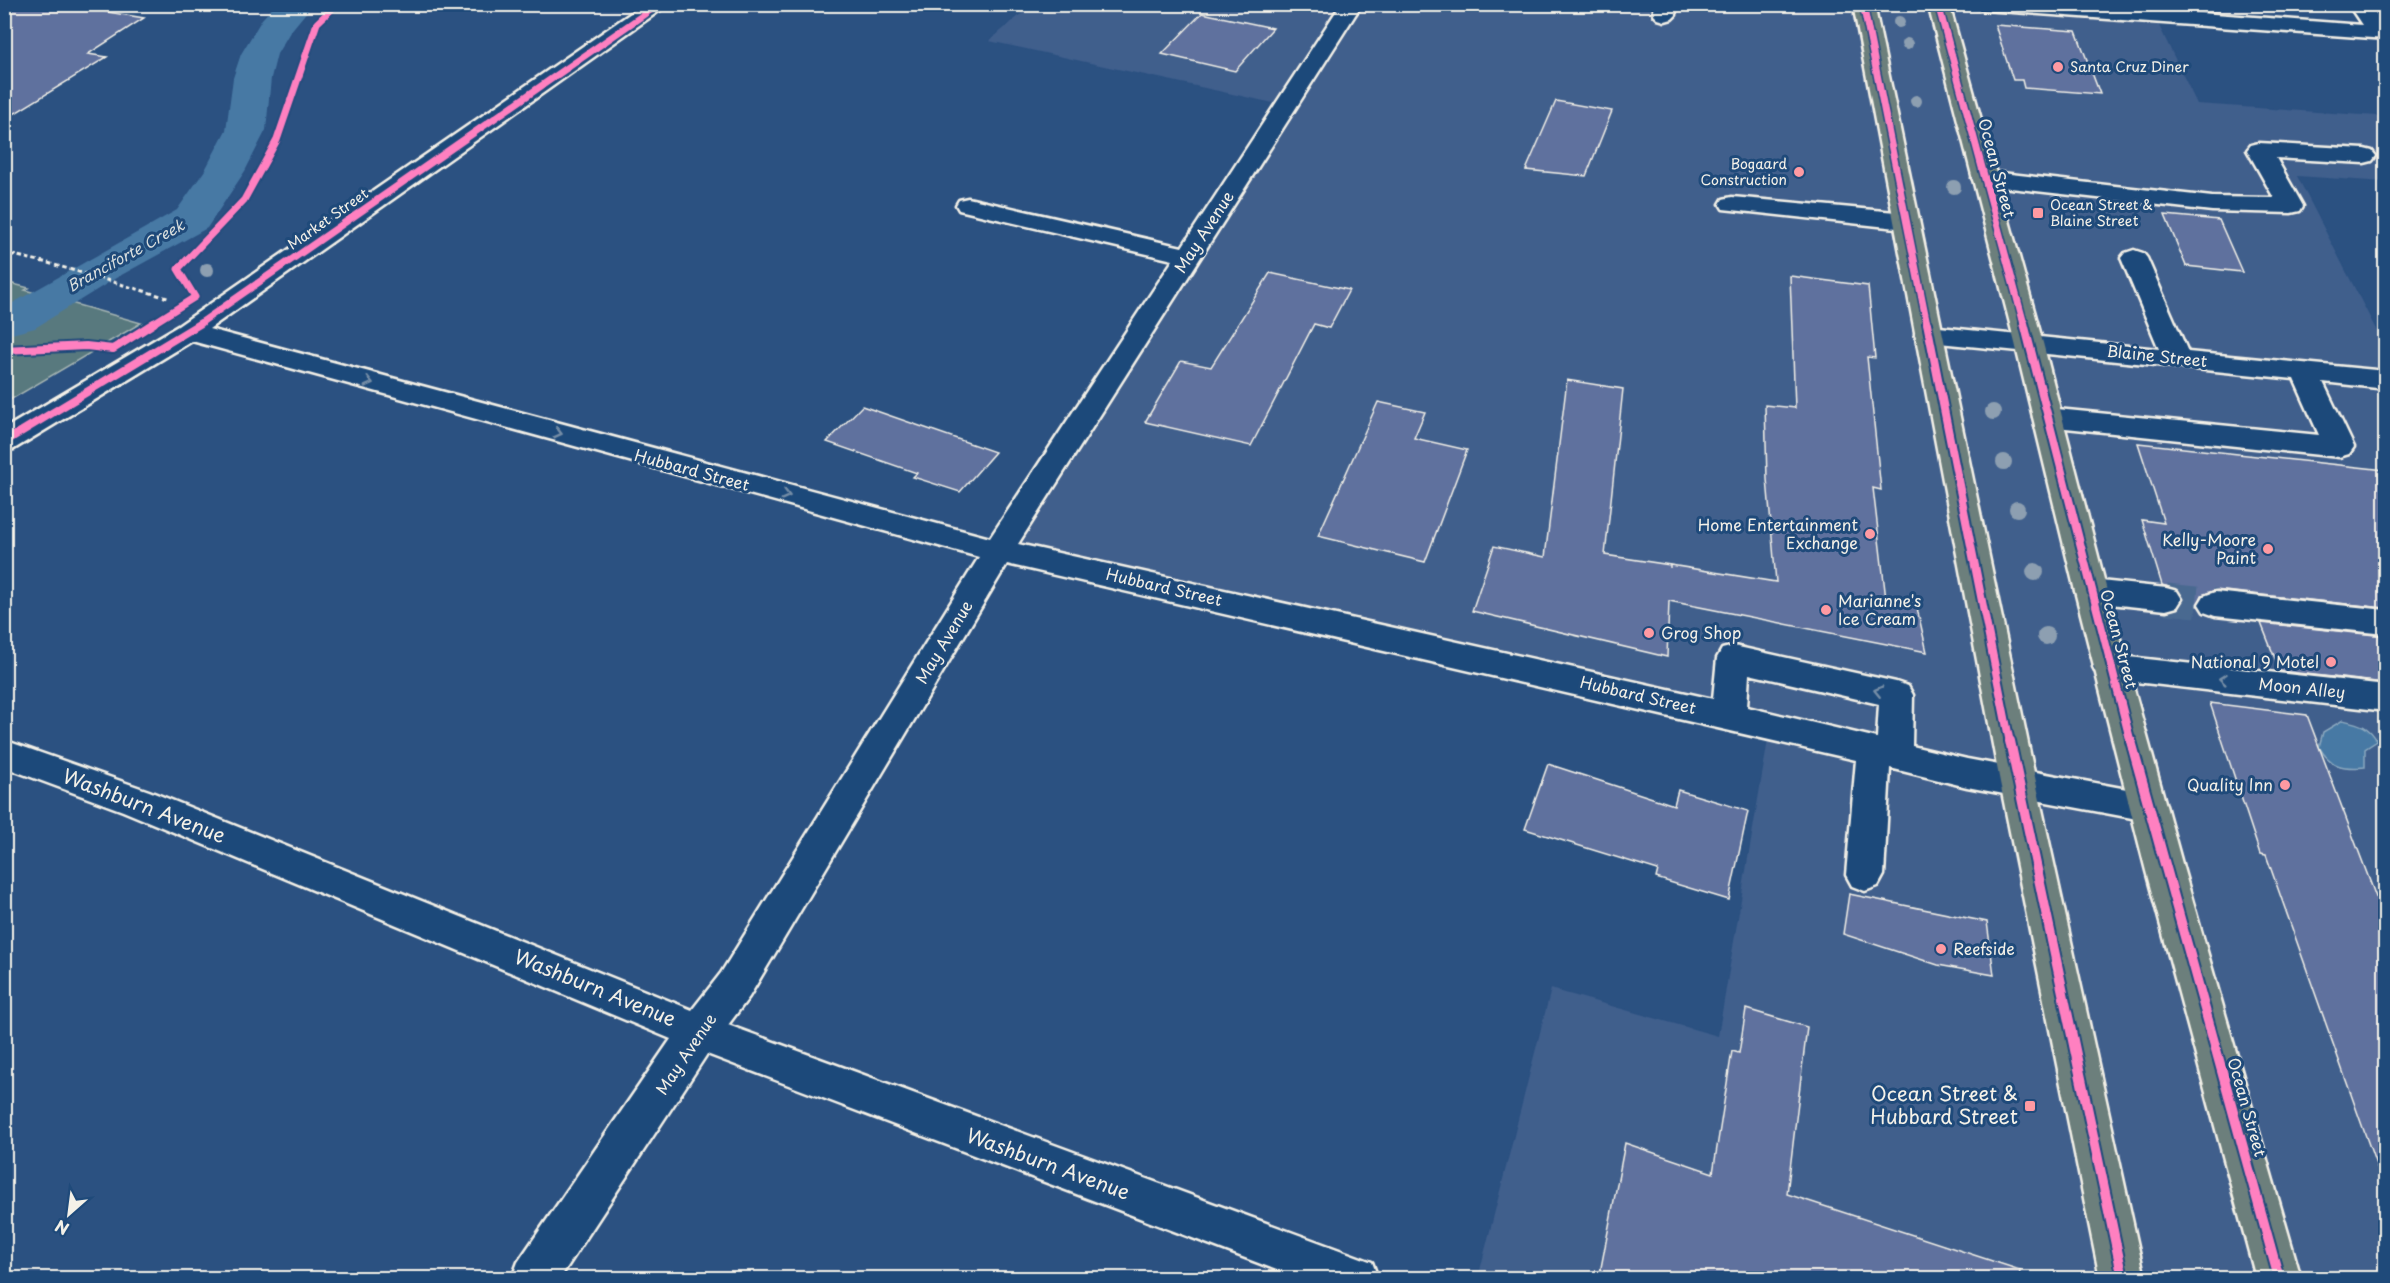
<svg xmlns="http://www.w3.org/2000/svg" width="2390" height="1283" font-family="'Playpen Sans',sans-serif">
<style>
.built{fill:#3f5e8c}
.green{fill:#59797e;stroke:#a6b5b3;stroke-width:1.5}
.water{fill:#4779a4;stroke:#8ca9bf;stroke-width:1.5}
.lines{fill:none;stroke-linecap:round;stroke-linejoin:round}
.canal{fill:#4779a4;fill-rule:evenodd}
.building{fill:#5f719e;stroke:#f4f1e8;stroke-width:1.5}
.minor-tunnel{stroke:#496990;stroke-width:31;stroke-dasharray:31 15;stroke-linecap:butt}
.minor-casing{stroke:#f4f1e8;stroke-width:5}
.major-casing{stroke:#f4f1e8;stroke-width:5}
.path{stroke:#f4f1e8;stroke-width:3;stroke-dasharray:4.5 3;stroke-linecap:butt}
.minor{fill:#1f4a7a;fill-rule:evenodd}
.major{fill:#6c7f7c;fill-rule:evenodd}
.cycleway-far2-casing{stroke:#1f4a7a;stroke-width:10}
.cycleway-far1-casing{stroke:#1f4a7a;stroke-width:12}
.cycleway-casing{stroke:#1f4a7a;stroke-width:14}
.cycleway-far2{stroke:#ff80c0;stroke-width:7}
.cycleway-far1{stroke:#ff80c0;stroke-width:8}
.cycleway{stroke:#ff80c0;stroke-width:10}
.tree{fill:#8d9fb1}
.oneway{stroke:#748da6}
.poi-dot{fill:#ff9aa2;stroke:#1f4a7a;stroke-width:2}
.labels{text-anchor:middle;stroke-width:6;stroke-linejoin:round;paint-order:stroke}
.far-poi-label{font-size:14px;fill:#f4f1e8;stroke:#1f4a7a;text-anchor:start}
.far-street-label{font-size:14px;fill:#f4f1e8;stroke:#1f4a7a}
.far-water-label{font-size:15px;font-style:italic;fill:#dadfde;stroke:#1f4a7a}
.street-label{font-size:16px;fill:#f4f1e8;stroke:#1f4a7a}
.poi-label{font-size:16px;fill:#f4f1e8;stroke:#1f4a7a;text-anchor:end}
.near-street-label{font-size:20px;fill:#f4f1e8;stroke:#1f4a7a}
.near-poi-label{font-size:20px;fill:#f4f1e8;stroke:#1f4a7a;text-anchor:end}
</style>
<rect width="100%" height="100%" fill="#2b5181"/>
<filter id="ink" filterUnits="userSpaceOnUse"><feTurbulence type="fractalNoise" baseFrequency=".0167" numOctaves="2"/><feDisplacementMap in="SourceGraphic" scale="12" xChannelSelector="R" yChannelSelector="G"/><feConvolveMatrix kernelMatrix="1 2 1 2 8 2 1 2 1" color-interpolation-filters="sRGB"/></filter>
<g filter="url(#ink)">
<path class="built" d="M1033,4L2149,5L2197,104L2378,116L2385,128V182L2297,176L2385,347V1278H1478L1551,989L1718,1036L1771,722L1003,541L1282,105L989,41Z"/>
<path class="green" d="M5,282L29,288L25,290L141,323L5,403Z"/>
<path class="water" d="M2343,720C2360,724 2369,726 2377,741L2365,749V767C2342,769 2331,767 2319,747L2323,732Z"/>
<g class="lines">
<path class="canal" d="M276,4H313L290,32L277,54L271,78L266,130L245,171L207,228L116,278L35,328L4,336V308L177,210L205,170L226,130L233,78L241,54L262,19Z"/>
</g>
<path class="building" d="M4,4H60L144,18L88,54L107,57L4,120Z
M1202,13L1273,28L1235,71L1162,54Z
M1995,25L2076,31L2100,94L2024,88L2022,80H2013Z
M1556,101L1612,111L1586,176L1526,170Z
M2165,215L2219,220L2242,272L2186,266Z
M1270,273L1349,290L1329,328L1314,324L1251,446L1145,422L1181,361L1211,367Z
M1790,276L1868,286L1875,358L1867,357L1881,490L1873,488L1886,599L1916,604L1927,652L1669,601L1667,657L1472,611L1494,546L1545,557L1567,380L1623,389L1605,555L1670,565V568V565L1776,582L1767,479L1765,405L1795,408Z
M1378,402L1425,412L1414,438L1467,450L1425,562L1318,536Z
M862,406L995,452L960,492L913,477L917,473L827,442Z
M2138,443L2385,470V608L2215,590L2202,595L2198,606L2182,604L2184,598L2179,590L2162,585L2142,520L2164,523Z
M2261,623L2385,636V683L2280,671Z
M2210,703L2307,715L2385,921V1175L2380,1176L2266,855L2260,854Z
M1548,764L1674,805L1678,790L1748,811L1729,900L1656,878L1658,870L1525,829Z
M1849,894L1987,922L1994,975L1938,965L1843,934Z
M1746,1009L1807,1027L1787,1194L2020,1270L2019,1278H1599L1625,1143L1713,1173L1732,1051L1739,1053Z"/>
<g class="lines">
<path class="minor-tunnel" d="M2166,599L2215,604"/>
<g class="minor-casing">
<path id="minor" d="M644,4H669L209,329L990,538L1173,260L959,210L956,205L959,200L968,198L1182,247L1341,4H1362L1018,544L1713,699L1717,658L1722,649L1734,646L1896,682L1908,686L1913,695L1912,746L1967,759L2148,793L2161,797L2166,807L2161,817L2148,821L1967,787L1890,768L1884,875L1878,886L1865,891L1852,886L1846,875L1856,760L1007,564L749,997L728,1025L1356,1256L1372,1262L1378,1278H1298L707,1054L560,1278H512L518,1262L671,1039L123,811L4,767V740L149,791L692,1010L721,973L979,557L192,341L14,449L4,451V429L178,326ZM1749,674L1879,704L1877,738L1747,707Z
M1654,4H1675L1676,15L1672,19L1665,21L1658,19L1654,15Z
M1974,4H2079L2362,25L2348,4H2369L2386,27V39L1984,10L1977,8Z
M2259,143L2364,149L2372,151L2376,156L2372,161L2364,163L2276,158L2303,206L2300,211L2291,213L2212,211L1984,185L1975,183L1972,178L1975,173L1984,171L2212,197L2274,198L2247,150L2251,145Z
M1732,197L1906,213L1915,216L1919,221L1915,226L1906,229L1723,209L1720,204L1723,199Z
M2134,250L2143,253L2147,258L2188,352L2386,371V389L2323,382L2354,447L2349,454L2339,457L2047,426L2037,423L2033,417L2037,411L2047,408L2319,435L2294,379L1929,342L1919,340L1915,334L1919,328L1929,326L2159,349L2121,258L2125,253Z
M2091,580L2166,588L2177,591L2182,599L2177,607L2166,610L2091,602L2080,599L2075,591L2080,583Z
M2215,592L2386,610V634L2215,616L2204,612L2199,604L2204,596Z
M2110,655L2386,685V711L2110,679L2098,676L2093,667L2098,658Z"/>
</g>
<g class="major-casing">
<path id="major" d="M1853,4H1874L2036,782L2145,1278H2100L2000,782Z
M1928,4H1949L2043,343L2107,591L2184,871L2301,1278H2256L2146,871L2075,591L2015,343Z"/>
</g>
<path class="path" d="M4,253L48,263L168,298"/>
<use href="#minor" class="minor"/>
<use href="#major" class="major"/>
<g class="cycleway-far2-casing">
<path id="cycleway-far2" d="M1863,4L1927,324
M1938,4L2024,324
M152,324L195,297L178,269L244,200L277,140L317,23L337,4
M199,324L659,4"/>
</g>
<g class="cycleway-far1-casing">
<path id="cycleway-far1" d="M1927,323L2010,743
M2024,323L2131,743
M4,350L86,346L113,349L154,323
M4,442L201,323"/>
</g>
<g class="cycleway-casing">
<path id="cycleway" d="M2010,741L2123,1278
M2131,741L2279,1278"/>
</g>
<use href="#cycleway-far2" class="cycleway-far2"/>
<use href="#cycleway-far1" class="cycleway-far1"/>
<use href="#cycleway" class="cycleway"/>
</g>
<g class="tree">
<circle cx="1899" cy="22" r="6"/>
<circle cx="1907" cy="44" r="6"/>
<circle cx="1916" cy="101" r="6"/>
<circle cx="1954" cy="187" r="7"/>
<circle cx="207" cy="270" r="7"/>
<circle cx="1993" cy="412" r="8"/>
<circle cx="2004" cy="462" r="8"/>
<circle cx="2017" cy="509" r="8"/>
<circle cx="2035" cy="572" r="9"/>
<circle cx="2046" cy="636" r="9"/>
</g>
<defs><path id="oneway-chevron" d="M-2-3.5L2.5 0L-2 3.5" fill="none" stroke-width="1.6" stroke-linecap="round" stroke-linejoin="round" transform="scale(1.5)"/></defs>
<g class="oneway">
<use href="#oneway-chevron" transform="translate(369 382) rotate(15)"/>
<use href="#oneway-chevron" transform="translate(558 433) rotate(15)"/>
<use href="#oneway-chevron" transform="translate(786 495) rotate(15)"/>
<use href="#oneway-chevron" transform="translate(2223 679) rotate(-174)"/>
<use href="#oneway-chevron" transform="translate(1878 691) rotate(-167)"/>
</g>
</g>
<g class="poi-dot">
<circle cx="2058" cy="67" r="6"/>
<circle cx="1799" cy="172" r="6"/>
<rect x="2032" y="207" width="12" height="12" rx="3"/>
<circle cx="1870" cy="534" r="6"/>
<circle cx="2268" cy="549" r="6"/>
<circle cx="1826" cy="610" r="6"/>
<circle cx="1649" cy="633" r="6"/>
<circle cx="2331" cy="662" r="6"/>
<circle cx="2285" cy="785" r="6"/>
<circle cx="1941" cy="949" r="6"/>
<rect x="2024" y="1100" width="12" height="12" rx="3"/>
</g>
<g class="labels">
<g class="far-poi-label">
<text x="2070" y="72">Santa Cruz Diner</text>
<text x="1787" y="169" text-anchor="end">Bogaard<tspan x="1787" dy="16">Construction</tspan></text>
<text x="2050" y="210">Ocean Street &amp;<tspan x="2050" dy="16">Blaine Street</tspan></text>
</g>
<g class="far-street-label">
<text transform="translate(328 219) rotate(-35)" y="5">Market Street</text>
</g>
<g class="far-water-label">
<text transform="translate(126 256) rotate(-29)" y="5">Branciforte Creek</text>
</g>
<g class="street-label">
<text transform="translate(1997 168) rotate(75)" y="6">Ocean Street</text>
<text transform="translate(1204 232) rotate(-57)" y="6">May Avenue</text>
<text transform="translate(2157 356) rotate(6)" y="6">Blaine Street</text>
<text transform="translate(692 470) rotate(15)" y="6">Hubbard Street</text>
<text transform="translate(1164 587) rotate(13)" y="6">Hubbard Street</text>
<text transform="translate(2119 639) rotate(75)" y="6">Ocean Street</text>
<text transform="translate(944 642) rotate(-59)" y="6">May Avenue</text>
<text transform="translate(2302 688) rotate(6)" y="6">Moon Alley</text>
<text transform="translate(1638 695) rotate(13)" y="6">Hubbard Street</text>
<text transform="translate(686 1054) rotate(-56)" y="6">May Avenue</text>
<text transform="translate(2247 1107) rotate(74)" y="6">Ocean Street</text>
</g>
<g class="poi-label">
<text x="1858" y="531">Home Entertainment<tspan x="1858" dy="18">Exchange</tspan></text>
<text x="2256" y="546">Kelly-Moore<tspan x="2256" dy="18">Paint</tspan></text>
<text x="1838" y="607" text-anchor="start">Marianne's<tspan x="1838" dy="18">Ice Cream</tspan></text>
<text x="1661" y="639" text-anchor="start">Grog Shop</text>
<text x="2319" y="668">National 9 Motel</text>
<text x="2273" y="791">Quality Inn</text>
<text x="1953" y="955" text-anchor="start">Reefside</text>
</g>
<g class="near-street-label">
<text transform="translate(144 806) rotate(21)" y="7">Washburn Avenue</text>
<text transform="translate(595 988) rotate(22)" y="7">Washburn Avenue</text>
<text transform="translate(1048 1164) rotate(20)" y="7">Washburn Avenue</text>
</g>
<g class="near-poi-label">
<text x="2018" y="1101">Ocean Street &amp;<tspan x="2018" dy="23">Hubbard Street</tspan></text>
</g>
</g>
<rect width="2390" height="1283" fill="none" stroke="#1f4a7a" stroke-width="24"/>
<rect x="12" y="12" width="2366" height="1259" fill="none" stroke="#f4f1e8" stroke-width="2" filter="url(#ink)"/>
<g transform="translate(69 1214) rotate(208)" stroke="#1f4a7a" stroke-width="4.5" paint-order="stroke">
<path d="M0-4.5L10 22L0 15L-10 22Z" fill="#f4f1e8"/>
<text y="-9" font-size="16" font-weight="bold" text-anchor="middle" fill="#f4f1e8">N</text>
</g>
</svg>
